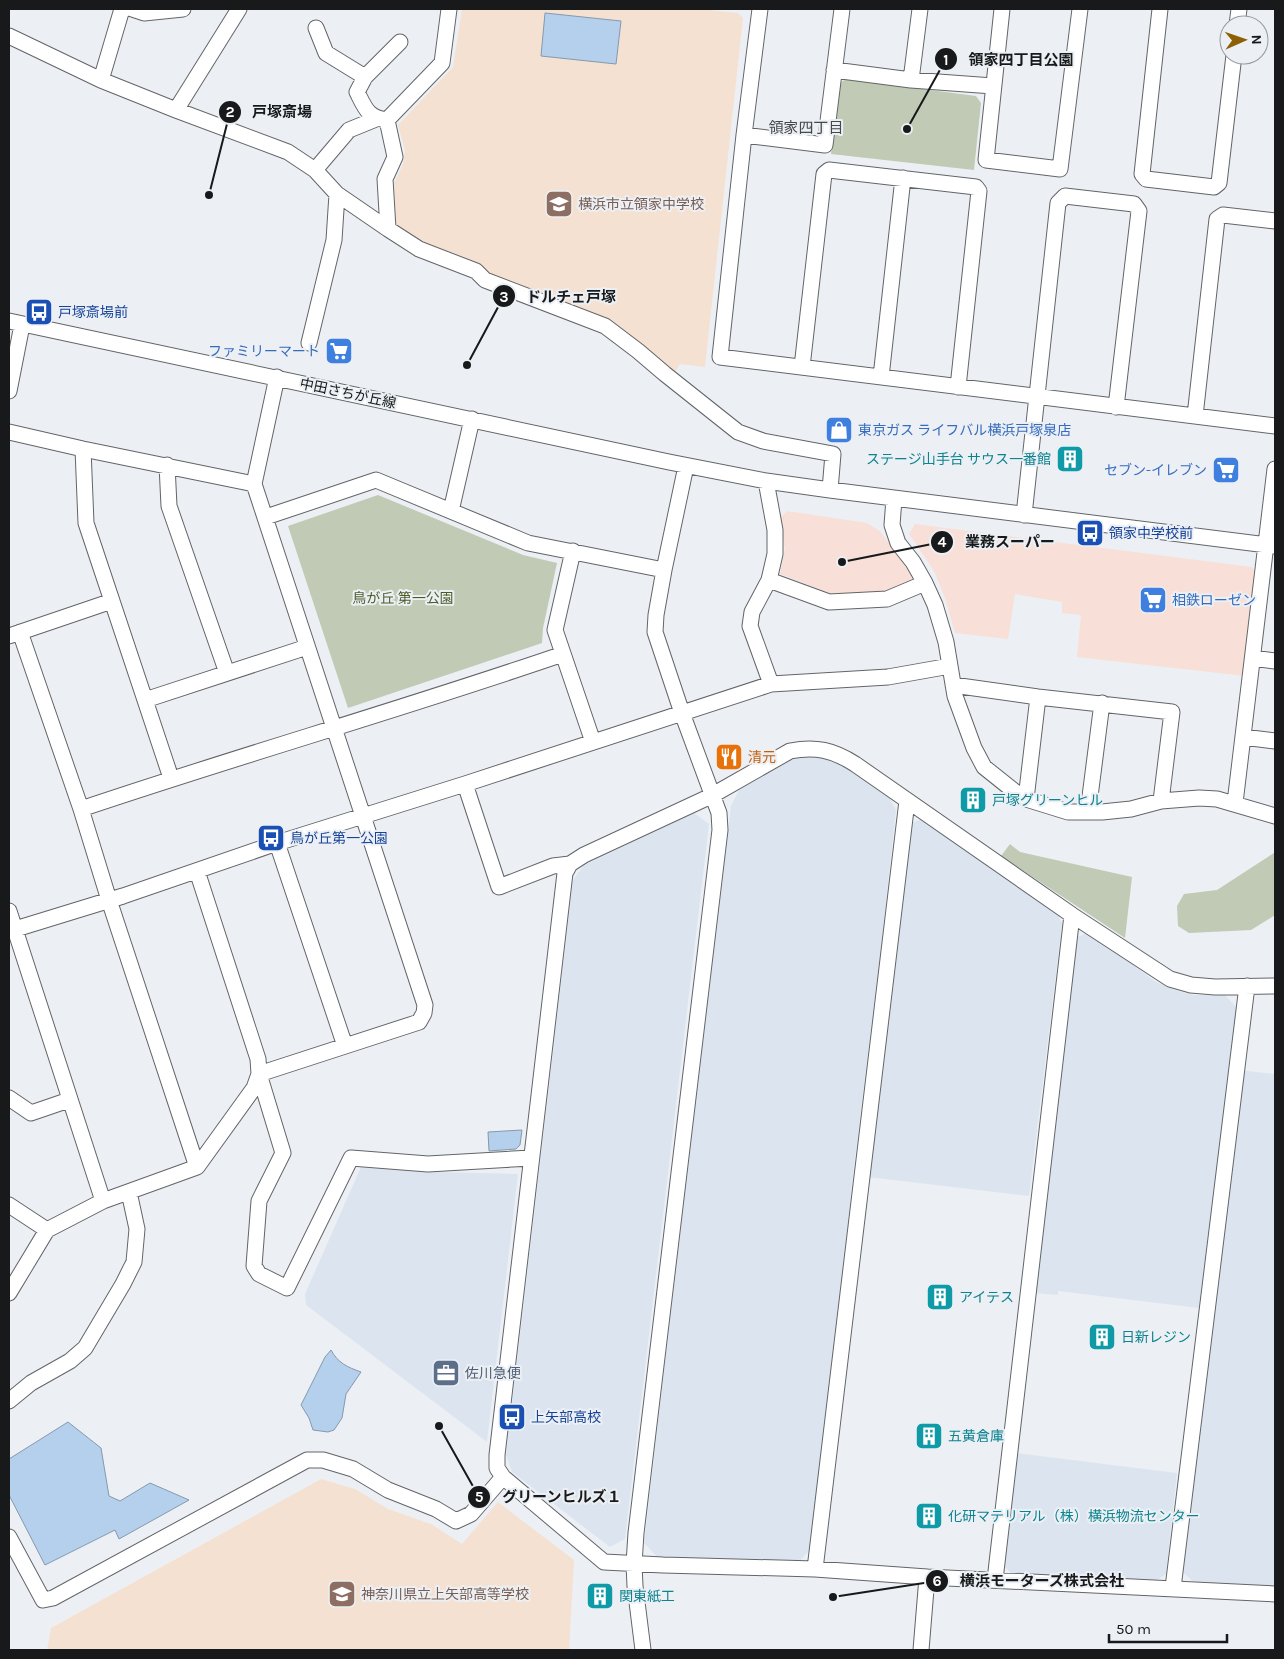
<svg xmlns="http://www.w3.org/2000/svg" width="1284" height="1659" font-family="Karla,'Noto Sans JP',sans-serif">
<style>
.commercial{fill:#f8dfd7}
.built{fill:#dce5ef}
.education{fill:#f5e1d2}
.green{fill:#c1cab5}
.water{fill:#b4d0ec;stroke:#8599ad}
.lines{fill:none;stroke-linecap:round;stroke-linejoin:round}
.minor-casing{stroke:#626568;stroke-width:17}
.minor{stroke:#fff;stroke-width:15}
.labels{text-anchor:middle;stroke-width:4;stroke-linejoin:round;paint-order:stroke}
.education-label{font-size:14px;fill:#785e54;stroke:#ecf0f4;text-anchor:start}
.transit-label{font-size:14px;fill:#164399;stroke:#ecf0f4;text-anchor:start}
.shop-label{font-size:14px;fill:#366cbe;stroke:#ecf0f4;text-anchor:end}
.street-label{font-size:14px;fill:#17191a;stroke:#ecf0f4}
.culture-label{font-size:14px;fill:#0d838f;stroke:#ecf0f4;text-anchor:start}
.park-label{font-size:14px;fill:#4a5d29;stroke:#ecf0f4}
.food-label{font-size:14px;fill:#c56008;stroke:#ecf0f4;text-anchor:start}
.service-label{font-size:14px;fill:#4e5e75;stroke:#ecf0f4;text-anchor:start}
.neighbourhood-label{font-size:15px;fill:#46494c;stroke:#ecf0f4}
.leader{fill:none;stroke:#17191a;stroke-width:2}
.callout-dot{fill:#17191a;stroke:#ecf0f4;stroke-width:2}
.mark-label{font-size:15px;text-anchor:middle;font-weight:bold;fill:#fff}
.callout-label{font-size:15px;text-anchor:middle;font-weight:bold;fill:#17191a;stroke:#ecf0f4;stroke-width:4;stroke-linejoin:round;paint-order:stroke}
</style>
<rect width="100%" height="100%" fill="#ecf0f4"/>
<path class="commercial" d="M787,511L867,523L880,531L915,579L886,593L831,594L780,574L785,549L779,519Z
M915,524L1252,567L1257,575L1245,676L1077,657L1081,615L1062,613V602L1015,594L1008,639L955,633L945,598L934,571L909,534Z"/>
<path class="built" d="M818,756L840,763L888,795L896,810L881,949L853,1174L842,1288L809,1551L798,1563L657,1557L644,1543L689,1156L731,806L739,790L777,765L795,757Z
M694,813L709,824L625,1539L610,1547L512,1472L506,1455L573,880L584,865Z
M922,819L1056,910L1062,924L1029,1196L868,1177L909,824Z
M1089,932L1156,982L1178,991L1193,995H1225L1237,1008L1199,1308L1058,1291V1295L1033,1293L1075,938Z
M1240,1070L1275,1074V1586L1194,1582L1181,1571Z
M361,1167L439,1172L518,1174L487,1442L306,1305L305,1294Z
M1016,1453L1177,1473L1166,1574L1157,1580L1011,1573L1004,1566Z"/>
<path class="education" d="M462,9H699L738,13L743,18L705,367L680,364L676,371L672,373L623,331L577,307L490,278L399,230L395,225L394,183L403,164L405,150L398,125L453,67Z
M321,1479L355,1489L388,1509L431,1524L462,1544L498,1502L574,1560L569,1650H47L51,1628Z"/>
<path class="green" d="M846,79L976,96L981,103L974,170L831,154L840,83Z
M378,495L523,555L557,563L543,628L542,643L348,708L288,526Z
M1010,844L1020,852L1132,877L1125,938L1001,856Z
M1274,853L1275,915L1251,930L1189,933L1178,926L1177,906L1184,894L1217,890Z"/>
<path class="water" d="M545,13L621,21L616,64L541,56Z
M522,1130L520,1145L516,1149L489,1151L488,1132Z
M331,1350C338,1363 347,1367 361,1372L346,1394L342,1418L334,1430L328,1432L313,1430L309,1418L301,1405L325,1357Z
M68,1422L101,1448L109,1496L120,1501L150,1483L189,1500L119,1539L115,1530L45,1565L9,1495V1459Z"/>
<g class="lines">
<g class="minor-casing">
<path id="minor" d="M132,9L144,13L183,9
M760,9L744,135L720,357L1275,426
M1002,9L986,160L1060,169L1080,9
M1160,9L1142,174L1146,179L1214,187L1219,183L1234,55
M1237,25L1239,9
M316,28L326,53L365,77
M9,36L101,80L176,110L288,152L315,170L337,194L388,229L419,249L476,271L485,280L605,326L638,351L665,374L738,432L763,441L833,454L830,490
M834,70L911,80L993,86
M101,80L122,9
M911,80L920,9
M176,110L239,9
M387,120C368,118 365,108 357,92L365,77L400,42
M744,135L825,145L842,9
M315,170L349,130L376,119
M388,229L385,179L395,157L387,120L442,63L449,9
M9,321L669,462L766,481L830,490L1275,546
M309,343L334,240L337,194
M802,367L824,174L829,170L976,187L979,191L958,387
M881,377L903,178
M9,391L22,325
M1195,416L1217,219L1223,215L1275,221
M9,432L83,449L254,484
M83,449L86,523L171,778
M167,465L169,506L227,673
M766,481L775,530V554L769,580L752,612L750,626L771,684
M894,499L892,525L898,543L913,562L925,583L935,605L946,642L955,696L974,748L984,767L1014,791L1026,799L1068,812H1102L1131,809L1161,801L1199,798L1217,799L1275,816
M451,511L472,419
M1024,515L1058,203L1065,196L1134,204L1139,211L1116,407
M266,517L376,480L528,543L664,570
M573,551L555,630L593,742
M769,580L829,602L887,599L925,583
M20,632L81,809L109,900L197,1167
M9,636L112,601
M1253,658L1275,661
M953,685L1038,697L1172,712L1161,801
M145,700L307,647
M1243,737L1275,741
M465,784L499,887L553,866L570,864L584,855L711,796L790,751C816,746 833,750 855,764L1072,915L1170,979L1191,985L1215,987L1275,986
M1026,799L1038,697
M1235,803L1275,469
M81,809C241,755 403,709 563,654
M1088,812L1102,703
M277,843L345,1046
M570,864L565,873L497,1455V1468L503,1477L604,1562L663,1565L815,1569L927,1577L1275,1594
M197,871L258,1059L259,1074L283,1153L259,1201L254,1266L259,1274L287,1288L351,1158L428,1164L531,1158
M9,911L103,1201
M9,931L123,896L277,843L465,784L771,684L888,677L950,666
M9,1098L31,1113L69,1100
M9,1205L47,1230
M9,1293L47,1230L103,1201L197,1167L254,1088L259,1074L419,1022L424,1013L425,1005L254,484L277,377
M9,1401L31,1383L70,1361L85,1348L123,1284L134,1262L137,1229L129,1192
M9,1537L43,1600L53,1598L307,1460H323L353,1469L388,1490L436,1509L456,1521L471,1514L503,1477
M815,1569L907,801
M995,1580L1072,915
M1173,1588L1247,986
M643,1650L635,1586L634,1564L636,1533L720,830L719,813L682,713L655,632L656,615L664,570L686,466
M921,1650L927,1577"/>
</g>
<use href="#minor" class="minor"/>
</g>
<defs>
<g id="school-square" transform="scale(1.4375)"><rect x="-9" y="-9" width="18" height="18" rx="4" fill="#8d6e63" stroke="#ecf0f4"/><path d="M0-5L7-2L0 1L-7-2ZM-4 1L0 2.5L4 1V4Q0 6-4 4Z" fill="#fff"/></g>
<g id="bus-square" transform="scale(1.4375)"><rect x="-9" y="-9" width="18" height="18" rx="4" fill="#1a4fb4" stroke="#ecf0f4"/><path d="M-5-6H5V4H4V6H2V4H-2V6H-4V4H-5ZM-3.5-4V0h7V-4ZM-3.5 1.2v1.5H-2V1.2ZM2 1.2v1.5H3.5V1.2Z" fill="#fff"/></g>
<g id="supermarket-square" transform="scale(1.4375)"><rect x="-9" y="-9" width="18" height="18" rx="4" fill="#3f7fe0" stroke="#ecf0f4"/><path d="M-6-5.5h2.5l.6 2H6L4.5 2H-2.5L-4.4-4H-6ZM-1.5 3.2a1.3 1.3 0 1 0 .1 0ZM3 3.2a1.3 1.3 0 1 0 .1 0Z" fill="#fff"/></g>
<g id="shop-square" transform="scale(1.4375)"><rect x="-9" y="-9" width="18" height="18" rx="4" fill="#3f7fe0" stroke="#ecf0f4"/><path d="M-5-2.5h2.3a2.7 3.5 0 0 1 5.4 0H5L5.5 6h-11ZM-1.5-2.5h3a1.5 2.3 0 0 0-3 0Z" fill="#fff"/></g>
<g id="building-square" transform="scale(1.4375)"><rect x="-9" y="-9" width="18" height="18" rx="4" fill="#0f9aa8" stroke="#ecf0f4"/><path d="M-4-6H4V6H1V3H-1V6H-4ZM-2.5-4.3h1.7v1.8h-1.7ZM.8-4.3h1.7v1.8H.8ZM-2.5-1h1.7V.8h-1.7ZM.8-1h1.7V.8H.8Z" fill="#fff"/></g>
<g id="restaurant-square" transform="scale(1.4375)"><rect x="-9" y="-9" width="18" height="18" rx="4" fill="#e8710a" stroke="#ecf0f4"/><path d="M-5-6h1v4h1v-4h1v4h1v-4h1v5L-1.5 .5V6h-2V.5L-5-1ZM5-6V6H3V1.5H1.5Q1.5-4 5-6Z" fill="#fff"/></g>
<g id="office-square" transform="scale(1.4375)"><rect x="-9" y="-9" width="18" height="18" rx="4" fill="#5c6f8a" stroke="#ecf0f4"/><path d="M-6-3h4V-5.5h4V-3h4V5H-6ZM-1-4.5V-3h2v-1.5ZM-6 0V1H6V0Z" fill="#fff"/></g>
</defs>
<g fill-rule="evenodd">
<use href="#school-square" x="559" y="204"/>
<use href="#bus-square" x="39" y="312"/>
<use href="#supermarket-square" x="339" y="351"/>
<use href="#shop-square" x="839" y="430"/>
<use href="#building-square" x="1070" y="459"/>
<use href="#supermarket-square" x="1226" y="470"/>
<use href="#bus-square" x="1090" y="533"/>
<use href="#supermarket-square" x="1153" y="600"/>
<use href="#restaurant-square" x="729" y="757"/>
<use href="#building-square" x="973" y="800"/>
<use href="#bus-square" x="271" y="838"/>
<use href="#building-square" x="940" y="1297"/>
<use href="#building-square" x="1102" y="1337"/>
<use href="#office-square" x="446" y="1373"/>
<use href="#bus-square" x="512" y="1417"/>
<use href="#building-square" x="929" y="1436"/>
<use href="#building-square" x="929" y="1516"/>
<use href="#school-square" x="342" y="1594"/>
<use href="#building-square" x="600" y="1596"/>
</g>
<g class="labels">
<g class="education-label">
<text x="578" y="209">横浜市立領家中学校</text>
<text x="361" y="1599">神奈川県立上矢部高等学校</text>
</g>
<g class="transit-label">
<text x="58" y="317">戸塚斎場前</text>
<text x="1109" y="538">領家中学校前</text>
<text x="290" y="843">鳥が丘第一公園</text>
<text x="531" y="1422">上矢部高校</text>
</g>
<g class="shop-label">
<text x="320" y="356">ファミリーマート</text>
<text x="858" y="435" text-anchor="start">東京ガス ライフバル横浜戸塚泉店</text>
<text x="1207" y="475">セブン-イレブン</text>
<text x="1172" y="605" text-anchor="start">相鉄ローゼン</text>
</g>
<g class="street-label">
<text transform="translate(348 393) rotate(12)" y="5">中田さちが丘線</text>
</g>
<g class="culture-label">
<text x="1051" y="464" text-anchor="end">ステージ山手台 サウス一番館</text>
<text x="992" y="805">戸塚グリーンヒル</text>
<text x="959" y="1302">アイテス</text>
<text x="1121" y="1342">日新レジン</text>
<text x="948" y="1441">五黄倉庫</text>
<text x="948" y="1521">化研マテリアル（株）横浜物流センター</text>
<text x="619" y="1601">関東紙工</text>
</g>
<g class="park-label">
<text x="403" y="603">鳥が丘 第一公園</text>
</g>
<g class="food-label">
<text x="748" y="762">清元</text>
</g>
<g class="service-label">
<text x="465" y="1378">佐川急便</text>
</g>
<g class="neighbourhood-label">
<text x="806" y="133">領家四丁目</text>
</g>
</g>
<path class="leader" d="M907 129L946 59M209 195L230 112M467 365L504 296M842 562L942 542M439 1426L479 1497M833 1597L937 1581"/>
<g class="callout-dot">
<circle cx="907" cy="129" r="5"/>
<circle cx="209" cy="195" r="5"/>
<circle cx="467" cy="365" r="5"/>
<circle cx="842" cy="562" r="5"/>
<circle cx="439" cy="1426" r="5"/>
<circle cx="833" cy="1597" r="5"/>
<circle cx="946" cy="59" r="12"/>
<circle cx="230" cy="112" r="12"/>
<circle cx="504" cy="296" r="12"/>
<circle cx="942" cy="542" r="12"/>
<circle cx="479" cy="1497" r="12"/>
<circle cx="937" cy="1581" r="12"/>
</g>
<g class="mark-label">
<text x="946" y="65">1</text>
<text x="230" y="117">2</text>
<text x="504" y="302">3</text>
<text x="942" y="547">4</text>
<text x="479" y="1502">5</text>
<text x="937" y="1586">6</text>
</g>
<g class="callout-label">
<text x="1021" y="65">領家四丁目公園</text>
<text x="282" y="117">戸塚斎場</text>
<text x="571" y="302">ドルチェ戸塚</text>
<text x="1010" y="547">業務スーパー</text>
<text x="562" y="1502">グリーンヒルズ１</text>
<text x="1042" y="1586">横浜モーターズ株式会社</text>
</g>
<rect width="1284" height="1659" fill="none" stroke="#17191a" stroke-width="20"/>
<g transform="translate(1244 40) rotate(88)"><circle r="24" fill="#ecf0f4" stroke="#979a9d"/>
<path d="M0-4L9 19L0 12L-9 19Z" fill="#8d6005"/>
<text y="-8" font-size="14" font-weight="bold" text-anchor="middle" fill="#17191a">N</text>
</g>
<path d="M1109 1634v8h118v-8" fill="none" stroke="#17191a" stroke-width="2.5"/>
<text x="1116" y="1634" font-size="15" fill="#17191a" stroke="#ecf0f4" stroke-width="4" paint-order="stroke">50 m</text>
</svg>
